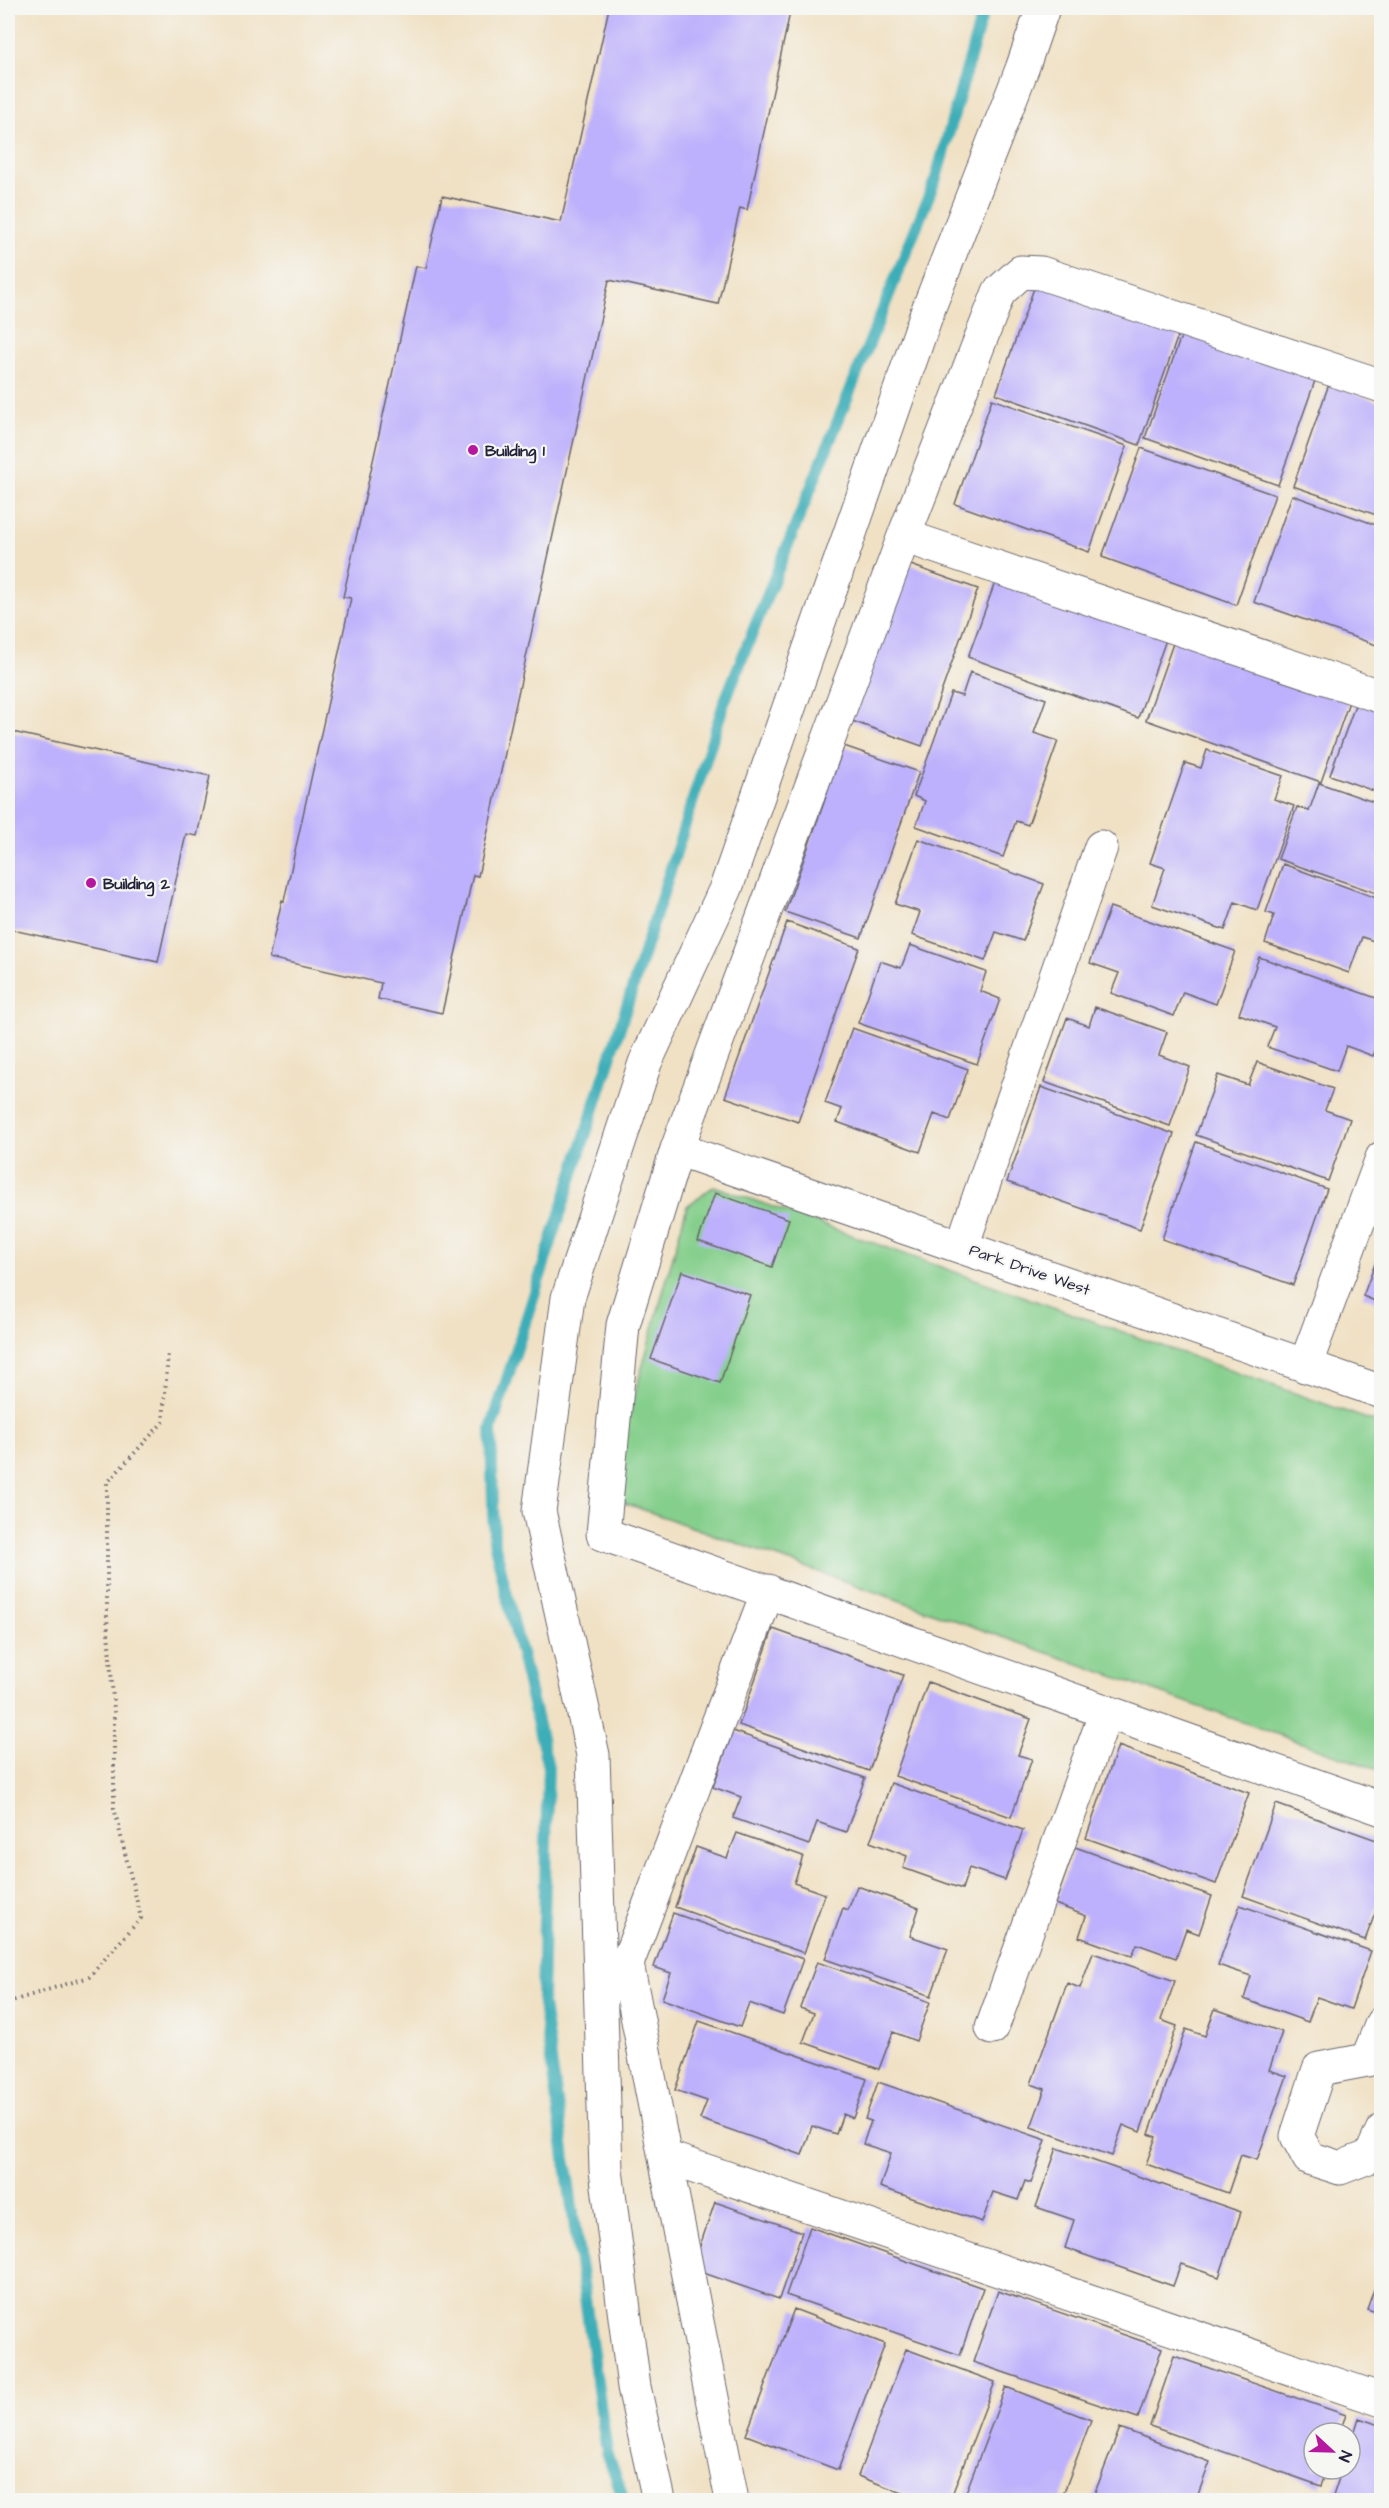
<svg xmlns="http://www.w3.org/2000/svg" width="1389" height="2508" font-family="'Architects Daughter',sans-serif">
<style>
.green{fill:#85cf8c;stroke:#547864;stroke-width:1.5}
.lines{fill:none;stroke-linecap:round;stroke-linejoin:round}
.stream{stroke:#3eaeb8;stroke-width:12}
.building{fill:#bdb0fc}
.minor-casing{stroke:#6a656b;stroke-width:35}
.path{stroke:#6a656b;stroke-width:4;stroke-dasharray:1.5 4.5;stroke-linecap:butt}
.minor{stroke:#fff;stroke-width:33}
.poi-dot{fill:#b5179e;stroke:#f6f6f2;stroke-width:2}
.labels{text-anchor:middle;stroke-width:4.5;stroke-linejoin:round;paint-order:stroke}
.poi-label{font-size:16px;font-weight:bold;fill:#22223b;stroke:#f6f6f2;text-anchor:start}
.street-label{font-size:16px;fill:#22223b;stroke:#f6f6f2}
</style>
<rect width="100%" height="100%" fill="#f6f6f2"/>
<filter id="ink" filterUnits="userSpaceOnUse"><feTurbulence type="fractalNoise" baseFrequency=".0167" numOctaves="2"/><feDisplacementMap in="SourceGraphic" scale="12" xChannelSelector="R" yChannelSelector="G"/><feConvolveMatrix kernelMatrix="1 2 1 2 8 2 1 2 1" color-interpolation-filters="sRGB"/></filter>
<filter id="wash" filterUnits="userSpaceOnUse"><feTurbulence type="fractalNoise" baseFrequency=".008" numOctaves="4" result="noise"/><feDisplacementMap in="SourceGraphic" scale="24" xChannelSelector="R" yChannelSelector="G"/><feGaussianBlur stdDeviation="1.35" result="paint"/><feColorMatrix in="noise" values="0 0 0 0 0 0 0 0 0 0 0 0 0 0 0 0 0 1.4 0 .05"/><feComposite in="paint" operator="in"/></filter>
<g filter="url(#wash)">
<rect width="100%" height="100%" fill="#f0e1c4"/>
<path class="green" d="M714,1186L1381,1424V1771L624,1503L612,1476L687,1206Z"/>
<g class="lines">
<path class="stream" d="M624,2500L607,2452L542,1997L548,1767L494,1541L491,1429L724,703L936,178L984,8"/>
</g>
<g id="blocks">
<path class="building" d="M609,8H791L747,210L740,208L718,304L609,280L478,876L473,875L442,1013L378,999L381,983L269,958L282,900L284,901L351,598L343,597L416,266L426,268L442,196L561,222Z
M1037,280L1180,330L1139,445L996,394Z
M1183,331L1316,378L1278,485L1145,438Z
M1329,384L1382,403V517L1293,486Z
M992,399L1127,446L1089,552L955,504Z
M1141,448L1275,495L1236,605L1102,557Z
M1292,495L1382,527V647L1254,602Z
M908,564L978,589L922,746L852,721Z
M997,577L1167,637L1138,718L968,657Z
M1176,635L1351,696L1321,782L1146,720Z
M970,672L1046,699L1034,733L1058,741L1028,825L1016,821L1003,857L916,826L925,801L914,796L951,693L962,696Z
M1359,694L1382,702V794L1330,775Z
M8,731L210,776L197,836L186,834L158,962L8,929Z
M844,746L919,772L861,938L785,912Z
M1207,750L1283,776L1274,799L1294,806L1257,910L1235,902L1225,930L1152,905L1165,868L1150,863L1185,763L1201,768Z
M1319,783L1382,805V895L1278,859L1297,807L1309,811Z
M918,839L1044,884L1023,941L996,932L985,961L912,935L920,912L895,904Z
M1283,864L1382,900V920L1374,941L1362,937L1349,973L1265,943L1274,915L1266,912Z
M1110,907L1235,951L1216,1004L1183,992L1174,1016L1111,993L1119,973L1090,963Z
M787,922L859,948L798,1122L725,1097Z
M910,945L986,972L980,991L1000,999L977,1064L858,1023L880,961L901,968Z
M1259,957L1382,1000V1033L1373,1056L1346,1046L1337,1071L1267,1047L1275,1027L1239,1014Z
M1095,1007L1167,1032L1159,1055L1190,1067L1170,1126L1044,1082L1067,1018L1089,1026Z
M852,1028L968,1069L950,1120L934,1114L920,1152L837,1122L842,1109L825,1103Z
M1257,1062L1333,1089L1325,1110L1350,1119L1328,1181L1196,1135L1218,1075L1248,1085Z
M1041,1087L1174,1134L1140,1229L1007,1182Z
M1196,1142L1327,1189L1293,1285L1162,1239Z
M715,1193L789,1219L772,1267L698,1241Z
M1381,1248H1382V1304L1363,1296Z
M682,1271L750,1295L720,1383L651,1359Z
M773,1629L903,1675L869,1771L739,1725Z
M928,1682L1031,1719L1018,1755L1032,1759L1011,1817L895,1776Z
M733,1731L865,1778L846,1832L817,1822L809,1845L733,1818L741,1797L713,1787Z
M1118,1746L1249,1793L1216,1884L1086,1838Z
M891,1783L1023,1830L1005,1880L969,1868L962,1889L903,1868L907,1856L870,1842Z
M1276,1804L1382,1842V1895L1365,1940L1243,1896Z
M737,1833L803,1856L794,1883L825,1894L804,1953L675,1907L696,1847L727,1858Z
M1075,1847L1212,1896L1199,1934L1186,1929L1176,1958L1137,1944L1132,1956L1079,1937L1086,1916L1055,1904Z
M857,1886L919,1908L910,1936L948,1949L931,1996L825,1959L843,1908L848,1910Z
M1240,1905L1371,1951L1351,2009L1317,1997L1308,2022L1244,1999L1251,1976L1218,1965Z
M673,1913L803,1959L783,2015L749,2003L740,2027L662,1999L671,1973L654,1967Z
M1093,1953L1175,1981L1161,2020L1177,2026L1140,2132L1123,2125L1112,2156L1031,2127L1045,2089L1031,2084L1067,1983L1080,1988Z
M817,1962L930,2002L916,2041L893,2032L879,2069L803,2042L814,2013L800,2008Z
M1215,2009L1282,2032L1269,2070L1287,2076L1257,2160L1241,2155L1228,2193L1146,2164L1156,2137L1149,2134L1186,2029L1205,2036Z
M699,2021L867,2079L853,2118L843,2114L836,2134L812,2126L802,2155L700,2119L707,2101L675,2090Z
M878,2082L1046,2140L1031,2183L1025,2181L1018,2200L993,2192L982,2222L880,2187L891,2153L863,2144L871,2121L865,2119Z
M1057,2148L1241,2212L1219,2277L1181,2264L1173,2286L1065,2248L1074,2220L1036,2207Z
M715,2202L802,2232L779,2299L692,2269Z
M810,2227L983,2288L960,2355L786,2295Z
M1381,2270H1382V2314L1367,2309Z
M998,2291L1162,2348L1138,2418L973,2362Z
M794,2309L885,2344L838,2470L746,2435Z
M906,2349L995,2382L950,2500H921L858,2476Z
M1174,2356L1346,2415L1339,2433H1314V2469H1327L1321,2486L1150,2426Z
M1006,2387L1091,2420L1061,2500H963Z
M1359,2418L1382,2426V2500H1347L1333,2496L1342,2469H1350V2446Z
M1120,2428L1210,2462L1196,2500H1092Z"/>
</g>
</g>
<g filter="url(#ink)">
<use href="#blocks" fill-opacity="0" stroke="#6a656b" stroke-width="1.5"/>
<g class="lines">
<g class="minor-casing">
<path id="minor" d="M1382,386L1041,273L1021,272L999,292L904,536L677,1149L623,1325L603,1534L1382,1809
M904,536L1382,697
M677,1149L1382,1392
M962,1246L1101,847
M1305,1366L1382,1158
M992,2028L1106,1712
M1367,2060L1319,2069L1297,2136L1309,2158L1340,2168L1371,2156L1382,2131
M1367,2060L1382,2023
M665,2157L1382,2400
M659,2500L634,2387L606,2170L593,1755L539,1511L568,1298L645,1063L726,888L928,310L1022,69L1043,8
M732,2500L627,1964L768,1591"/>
</g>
<path class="path" d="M8,2001H12L89,1977L141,1918L114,1808V1712L107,1618V1483L163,1422L168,1352"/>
<use href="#minor" class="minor"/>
</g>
</g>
<g class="poi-dot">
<circle cx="473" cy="450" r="6"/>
<circle cx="91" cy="883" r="6"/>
</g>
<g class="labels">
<g class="poi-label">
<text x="485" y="456">Building 1</text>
<text x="103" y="889">Building 2</text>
</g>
<g class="street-label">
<text transform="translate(1030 1269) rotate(19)" y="6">Park Drive West</text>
</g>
</g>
<rect width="1389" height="2508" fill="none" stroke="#f6f6f2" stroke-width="30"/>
<g transform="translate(1332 2451) rotate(112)"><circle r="28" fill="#f6f6f2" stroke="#a1a1a9" stroke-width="1.5"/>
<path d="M0-4.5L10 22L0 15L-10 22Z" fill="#b5179e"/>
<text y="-9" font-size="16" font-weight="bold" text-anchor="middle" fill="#22223b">N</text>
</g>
</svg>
